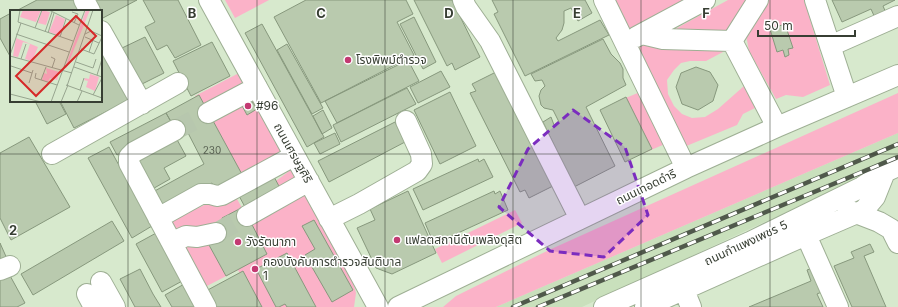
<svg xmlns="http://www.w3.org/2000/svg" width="898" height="307" font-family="Inter,'Noto Sans Thai',sans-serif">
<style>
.built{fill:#c9e0bc}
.green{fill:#fbb2c8}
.building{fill:#b9caae;stroke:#87987d}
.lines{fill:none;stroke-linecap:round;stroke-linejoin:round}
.minor-tunnel{stroke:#b7c7ae;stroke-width:20;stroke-dasharray:20 10;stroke-linecap:butt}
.minor-casing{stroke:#9eaf94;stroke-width:22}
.minor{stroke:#fff;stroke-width:20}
.rail-casing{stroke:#50594b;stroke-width:4.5}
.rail{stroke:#fff;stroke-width:3;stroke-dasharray:9;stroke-linecap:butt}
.marked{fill:#7b2cbf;fill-opacity:0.2;stroke:#7b2cbf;stroke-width:3;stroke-dasharray:8 5;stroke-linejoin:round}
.grid{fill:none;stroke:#373e33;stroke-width:1;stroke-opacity:0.55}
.poi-dot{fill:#c33972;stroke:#fff;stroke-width:1.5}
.labels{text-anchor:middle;stroke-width:3;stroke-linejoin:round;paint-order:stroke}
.number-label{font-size:10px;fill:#586152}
.poi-label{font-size:12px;fill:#373e33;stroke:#fff;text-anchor:start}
.street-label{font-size:12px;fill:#373e33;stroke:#fff}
.inset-road{fill:none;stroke:#97a58f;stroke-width:1}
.view{fill:#d62828;fill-opacity:0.15;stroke:#d62828;stroke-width:2}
.inset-edge{fill:none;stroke:#373e33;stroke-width:2}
.grid-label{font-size:13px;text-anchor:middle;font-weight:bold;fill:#373e33;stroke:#fff;stroke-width:3;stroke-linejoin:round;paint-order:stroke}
</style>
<rect width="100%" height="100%" fill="#d7e9cd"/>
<path class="built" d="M898,133V160L582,307H496Z"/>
<path class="green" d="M225,0H269L235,18Z
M611,0H692L631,31L626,30Z
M728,0H754L734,29L720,35L674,31L677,28Z
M763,0H804L830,85L803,97L786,95L776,99L749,51L746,35Z
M635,42L721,46L723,52L706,61H690L681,63L674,70L667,80L668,94L674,106L682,114L692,118L705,117L718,109L744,86L755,108L743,114L737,125L684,147Z
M239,73L286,159L242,181L195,96Z
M640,92L665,144L644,153L621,100Z
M898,93V133L496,307H443L456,296L549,250Z
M292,169L353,283L356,293L354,307H258L238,270L201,289L165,223L233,192L249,220L261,192Z
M515,210L522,223L442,263L435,249Z"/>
<path class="building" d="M37,0H80L86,11H16Z
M91,0H137L101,19V11H97Z
M143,0H178L201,45L175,58L167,45L157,50L145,27L155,22Z
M306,0H406L413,14L397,22L414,55L321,103L274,17Z
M414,0H452L480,57L455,70L452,63L447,66Z
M492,0H585L592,13L578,21L571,8L564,11V23L562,30L556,38L558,41L600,20L609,35L525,76L494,14L498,12Z
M832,0H895L883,6L886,13L875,18L871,9L842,22Z
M11,13V58L0,38V19Z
M414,17L436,62L423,69L400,24Z
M262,24L324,137L307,147L245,33Z
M785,24L793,48L788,49L789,55L785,57L783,50L777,52L770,29Z
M145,37L164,73L140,85L122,48Z
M603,39L611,54L620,63L623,69V78L626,85L586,107L615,166L574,187L543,122L551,117L554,125L559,122L553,110L544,108L541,105L539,96L541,90L545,86L542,80L535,81L531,74Z
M101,40L131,99L74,128L60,101H101Z
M212,42L230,76L191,96L173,61Z
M287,44L323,108L312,114L277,50Z
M408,60L419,81L337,123L325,101Z
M696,67L710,72L718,85L713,101L698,110L682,104L676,87L681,73Z
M441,71L450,87L418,103L410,87Z
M496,72L553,186L529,198L525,190L520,192L470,93L476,91L472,84Z
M407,88L416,104L341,142L333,125Z
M450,92L476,146L440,164L414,110Z
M199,95L244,178L217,193L212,183L160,210L151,193L204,164L187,131L179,136L166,113Z
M249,97L257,109L247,115L240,102Z
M626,97L652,149L625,162L600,110Z
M35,101H59L66,114L47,124Z
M323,110L332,128L322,134L313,116Z
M166,113L173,125L117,155L110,142Z
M395,122L405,142L329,182L318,161Z
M335,133L340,144L320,154L314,143Z
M175,136L186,156L164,168L170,179L149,191L132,160Z
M29,137L70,207L11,240L0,218V153Z
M109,147L152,226L132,238L88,158Z
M478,159L479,162L484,159L493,177L423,210L413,189Z
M273,175L280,188L245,207L238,194Z
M408,191L436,253L392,274L376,268L357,228L375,220L370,209Z
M494,191L495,194L500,191L508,210L434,244L425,223Z
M243,207L267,254L226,276L209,245L219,240L213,228L223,222L222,218Z
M314,220L353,290L332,302L305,255L315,249L302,226Z
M112,221L124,241L33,295L21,274Z
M158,232L184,280L162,292L136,244Z
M0,243L8,261L0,265Z
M870,244L874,252L864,256L886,307H852L834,266L854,258L851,252Z
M287,253L316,307H287L285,304L279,307H276L256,269Z
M816,267L826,290L817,294L823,307H749L811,281L807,270Z
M140,269L153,294L161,307H135L120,279Z
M243,271L262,307H213L204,292Z
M8,272L25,303L17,307H0V275Z
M186,283L200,307H172L165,295Z"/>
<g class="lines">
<path class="minor-tunnel" d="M175,130L208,113
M216,233L247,216"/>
<g class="minor-casing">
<path id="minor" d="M84,0L90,11
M209,0L378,307
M463,0L466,7L490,41L580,219
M604,0L686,168
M815,0L847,97
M101,31L142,104
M642,34L663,39L732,41
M636,37L705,0
M732,41L777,127
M732,41L758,0
M830,46L898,16
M208,113L257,87
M175,130L134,152L129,157V163L206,307
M52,154L178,83
M848,210L879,222L891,229L898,243
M247,216L309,181
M158,218L201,194H210L217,196L222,195L294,156
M329,219L359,204L417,171L422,164L421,154L406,121
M806,235L838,307
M172,243L177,240L186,236L197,237L216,233
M0,270L10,266
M101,282L115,307
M684,290L691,307
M87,294L94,307
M398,307L686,168L777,127L898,75
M604,307L750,242L862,187L885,172L898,166
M645,307L806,235L864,210L875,197L885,172"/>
</g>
<use href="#minor" class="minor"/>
<g class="rail-casing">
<path id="rail" d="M513,307L898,144
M538,307L898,157"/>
</g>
<use href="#rail" class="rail"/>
</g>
<path class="marked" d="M573,110L625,147L648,215L604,257L550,251L499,207L528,149Z"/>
<path class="grid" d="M128,0V307M257,0V307M385,0V307M513,0V307M641,0V307M770,0V307M0,154H898"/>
<g class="poi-dot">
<circle cx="348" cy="60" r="4"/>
<circle cx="248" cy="106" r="4"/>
<circle cx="397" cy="240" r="4"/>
<circle cx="238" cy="242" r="4"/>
<circle cx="255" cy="269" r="4"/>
</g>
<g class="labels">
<g class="number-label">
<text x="212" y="154">230</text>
</g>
<g class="poi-label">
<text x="356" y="64">โรงพิพม์ตำรวจ</text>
<text x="256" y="110">#96</text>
<text x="405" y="244">แฟลตสถานีดับเพลิงดุสิต</text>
<text x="246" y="246">วังรัตนาภา</text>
<text x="263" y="266">กองบังคับการตำรวจสันติบาล<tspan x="263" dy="14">1</tspan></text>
</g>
<g class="street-label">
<text transform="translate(293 153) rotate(61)" y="4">ถนนเศรษฐศิริ</text>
<text transform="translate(646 187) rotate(-26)" y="4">ถนนเทอดดำริ</text>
<text transform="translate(746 243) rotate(-25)" y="4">ถนนกำแพงเพชร 5</text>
</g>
</g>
<g transform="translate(10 10)">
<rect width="92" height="92" fill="#d7e9cd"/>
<path d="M13,0H31L26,12L10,7ZM32,0L40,2L36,15L28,13ZM76,0H80L56,59V55ZM46,5L55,9L50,26L39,22ZM6,28L28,37L22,51L15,49L20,34L13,32L8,47L3,46ZM36,58L49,62L47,70L40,68L38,72L32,70L34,63L37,64ZM80,64L89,67L85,81L76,77L78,71L74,70L75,68L79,69Z" fill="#fbb2c8"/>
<path class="inset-road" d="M10,0L8,12L63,31M39,0L69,15M62,2L68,4L64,13M25,18L32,0M35,22L42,2M38,23L44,3M6,24L59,42M75,24L81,21L92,26M50,27L56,9M75,27L89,33M71,39L84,44L92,27M79,42L83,30M0,45L11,13M0,46L62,63M41,47L45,49L42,58M11,49L16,34M66,52L83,58L86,49M1,56L22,63M64,57L92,67M26,63L25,68L47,75M87,65L92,49M31,70L36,57M19,73L23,60M56,75L92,88M57,76L83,0M70,80L74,68M0,84L31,92M83,85L92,68M41,92L75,0M51,92L58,75M67,92L72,81"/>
<path class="view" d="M66,6L86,26L26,86L6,66Z"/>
<rect width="92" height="92" class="inset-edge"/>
</g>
<g class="grid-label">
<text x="192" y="18">B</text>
<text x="321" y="18">C</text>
<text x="449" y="18">D</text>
<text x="577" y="18">E</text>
<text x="706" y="18">F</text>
<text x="13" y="235">2</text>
</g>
<path d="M758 30v6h97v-6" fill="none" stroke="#373e33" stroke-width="2"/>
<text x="764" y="30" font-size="12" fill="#373e33" stroke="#ffffff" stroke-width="3" paint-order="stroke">50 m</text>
</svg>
